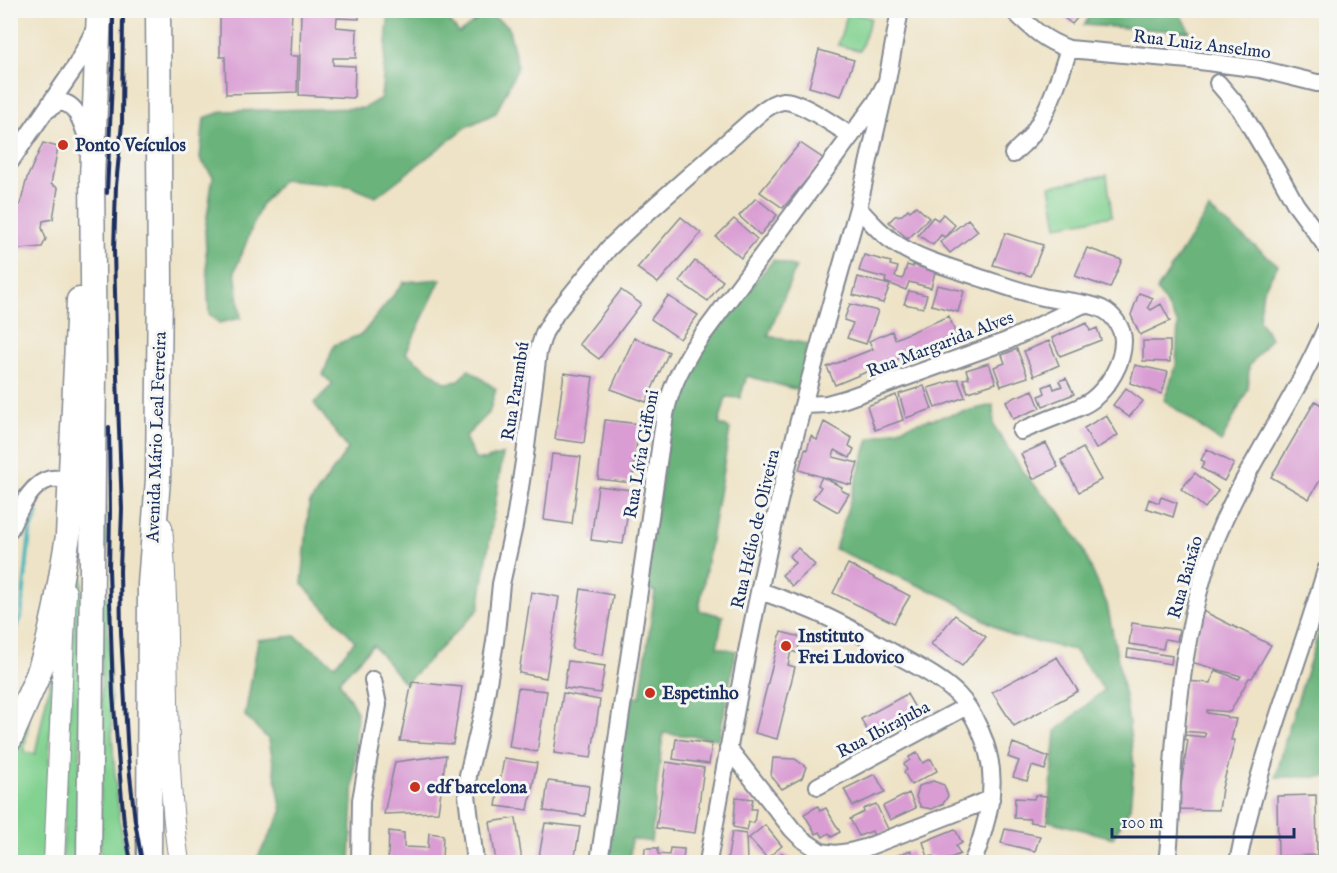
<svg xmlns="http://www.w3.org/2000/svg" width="1337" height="873" font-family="'IM FELL English',serif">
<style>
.green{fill:#83d291;stroke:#4f8078;stroke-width:1.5}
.forest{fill:#6ab47b;stroke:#42726c;stroke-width:1.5}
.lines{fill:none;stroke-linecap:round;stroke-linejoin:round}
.stream{stroke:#45b5bc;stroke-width:4}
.building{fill:#d99cd3}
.minor-casing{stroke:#848992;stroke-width:20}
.major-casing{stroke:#848992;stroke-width:22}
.highway-casing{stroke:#848992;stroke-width:27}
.minor{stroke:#fff;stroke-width:16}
.major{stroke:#fff;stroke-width:20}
.highway{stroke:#fff;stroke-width:24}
.rail{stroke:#1b2f5e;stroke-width:4}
.poi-dot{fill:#c8321e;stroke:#f6f6f2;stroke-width:2}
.labels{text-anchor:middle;stroke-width:6;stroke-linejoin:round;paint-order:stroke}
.street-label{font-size:18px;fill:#1b2f5e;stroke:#f6f6f2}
.poi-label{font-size:18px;font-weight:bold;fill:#1b2f5e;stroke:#f6f6f2;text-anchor:start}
</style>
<rect width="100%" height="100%" fill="#f6f6f2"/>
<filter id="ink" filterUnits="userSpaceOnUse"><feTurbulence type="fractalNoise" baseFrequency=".0167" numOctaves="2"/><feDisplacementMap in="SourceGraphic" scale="12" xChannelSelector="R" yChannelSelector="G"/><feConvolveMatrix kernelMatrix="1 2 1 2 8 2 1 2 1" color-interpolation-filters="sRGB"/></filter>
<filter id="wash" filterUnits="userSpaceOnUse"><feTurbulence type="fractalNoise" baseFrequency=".008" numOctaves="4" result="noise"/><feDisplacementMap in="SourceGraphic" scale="24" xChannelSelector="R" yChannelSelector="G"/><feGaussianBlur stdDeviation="1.35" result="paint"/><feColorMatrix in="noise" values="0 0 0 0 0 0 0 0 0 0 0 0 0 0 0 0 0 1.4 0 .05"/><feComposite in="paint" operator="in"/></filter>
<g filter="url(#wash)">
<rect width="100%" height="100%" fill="#eee3c6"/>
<path class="green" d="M848,12L871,18L860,51L838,45Z
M1107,175L1112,216L1057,226L1050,186Z
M104,395C105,490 106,586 110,681C112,742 115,803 127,862H100Z
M84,438L79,862H62L80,494Z
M54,662L44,862H11V764L29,719L24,752L35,754Z"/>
<path class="forest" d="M389,11H442L459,33L487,13L508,26L518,67L496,113L468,126L376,197L349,186L283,180L261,205L235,271L241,318L219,323L209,314L205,230L213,176L200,159L204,118L224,111L364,108L381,98Z
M1093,11H1178L1190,32L1084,25Z
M1209,209L1278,265L1263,290L1259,320L1271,338L1249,366L1248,389L1221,442L1164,400L1176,366L1178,324L1157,290Z
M773,260L796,267L768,336L808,344L798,390L747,376L740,398L726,397L719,424L730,429L699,610L723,616L717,647L736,651L719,739L663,733L651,842L631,839L630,862H604L629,696L640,697L655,591L644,590L675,394L700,350Z
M441,279L406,353L446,383L459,381L468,369L496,389L489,413L465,437L475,459L485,460L503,454L479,609L405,684L373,645L339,681L357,712L350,862H255L282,812L269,740L245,716L258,640L295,636L335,665L355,641L302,584L309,504L348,449L314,403L333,384L323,375L334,345L362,334L404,282Z
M993,405L994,426L1025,475L1059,511L1079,541L1107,604L1126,702L1134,765L1130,808L1113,838L1048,821L1056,731L1104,690L1074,650L1011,636L950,599L835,549L869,439L919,422Z
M1326,610V777H1276L1287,734Z"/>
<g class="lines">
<path class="stream" d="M10,640L21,617L30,532L38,513"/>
</g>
<g id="blocks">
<path class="building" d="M220,10H292L290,56H298L297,92L226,94L225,57H220Z
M301,10H359V19L337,18L336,27L357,29L356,58H333V65L355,66L354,98L299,95Z
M1054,10H1084L1072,24Z
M819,50L854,60L841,96L809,87Z
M43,143L58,147L51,184L58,188L53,219L43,221L42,228L46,239L42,247L20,249L10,242V231L14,220H10V204L20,205L27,178Z
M800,143L824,159L783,208L760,192Z
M756,198L777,215L760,235L739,216Z
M916,206L929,218L908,239L889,222L895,216L902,215L908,209L910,211Z
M943,214L955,225L945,237L941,235L933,245L918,235L933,217L938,220Z
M681,217L701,233L658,283L637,268Z
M734,219L757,239L741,258L716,237Z
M968,219L978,231L950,253L940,242Z
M1005,233L1043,245L1031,276L993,265Z
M1087,248L1122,260L1110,288L1075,276Z
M864,255L891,262L890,265L898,267L895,277L903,279L907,265L913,267V265L935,272L931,288L909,282L906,290L885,282L886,278L859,271Z
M695,261L723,281L708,301L679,281Z
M858,277L890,285L883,303L853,295Z
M937,285L964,291L958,312L931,305Z
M621,290L641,304L599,359L579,344Z
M909,291L927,295L923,308L904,304Z
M1139,293L1153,298L1148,307L1151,310L1161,304L1170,321L1140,335L1131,315Z
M668,296L698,315L680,339L651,319Z
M850,304L878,311L866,344L847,338L853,323L844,320Z
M949,316L956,335L835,385L827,367L873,349L869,341L892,331L895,339Z
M1087,323L1090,331L1097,328L1101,340L1060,356L1052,338Z
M634,338L669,352L646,402L611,389Z
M1049,341L1059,365L1034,376L1024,351Z
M1143,341H1170V362L1143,361Z
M1017,349L1028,377L1001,386L994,367L1005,363L1002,355Z
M989,363L996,383L968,392L963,379L969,378L966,370Z
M1135,365L1168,372L1162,394L1130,383Z
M564,373L593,377L584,443L555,439Z
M1066,378L1074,394L1043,406L1039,396L1045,393L1043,387L1052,383L1054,389L1062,386L1059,381Z
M958,379L965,397L935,408L928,388Z
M924,386L932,409L906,418L899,394Z
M1126,388L1143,401L1129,417L1113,405Z
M1033,390L1040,408L1013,419L1006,401Z
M896,395L903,420L875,430L867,406Z
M1315,401L1326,408V470L1309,499L1271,477Z
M1106,415L1118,435L1096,449L1084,428Z
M605,420L639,424L632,483L598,479Z
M824,422L852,438L849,446L854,449L850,458L835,450L833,457L858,463L851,485L822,477L842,487L841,490L849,494L838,512L813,498L821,487L818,485L822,477L799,470L805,449L807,450L811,436L817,440Z
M1046,443L1058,467L1033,479L1021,454Z
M1083,448L1101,480L1079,492L1061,460Z
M1207,449L1234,464L1224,481L1201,468L1205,462L1201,460Z
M552,454L581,457L572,524L544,520Z
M1195,473L1218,491L1205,508L1181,489Z
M598,486L631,490L623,544L591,540Z
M1161,497L1177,503L1173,517L1146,508L1149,499L1159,503Z
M798,548L815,565L792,586L782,575L795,563L789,556Z
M848,564L910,596L894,623L833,593Z
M581,589L613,595L603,655L572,649Z
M531,592L559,597L546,678L519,673Z
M1203,611L1271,645L1252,678H1249L1230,712L1207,710V713L1227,716L1228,718L1236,719L1231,740H1235L1222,788L1219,810L1174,809L1178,783L1181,784L1188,740L1184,739L1185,735L1204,737L1206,733L1182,731L1186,681L1211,683L1215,670L1239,679L1241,676L1191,662Z
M955,615L986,637L962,666L931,644Z
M1132,623L1179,630L1177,641L1165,639L1163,649L1129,644Z
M781,632L801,637L797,653L791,651L788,665L795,667L777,739L755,733Z
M1128,649L1172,656L1171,664L1127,657Z
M1057,657L1078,691L1014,726L992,692Z
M568,661L605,666L600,693L564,688Z
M412,682L462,687L453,744L400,741Z
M518,688L547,691L537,752L509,747Z
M563,693L600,700L591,758L554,753Z
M907,694L918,713L871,738L861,719Z
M676,739L712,744L709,764L673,759Z
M1013,743L1049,757L1045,770L1032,766L1027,781L1013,777L1019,761L1008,757Z
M917,753L923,763L931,759L937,771L911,785L904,772L907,770L904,764L910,760L909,757Z
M446,755L438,812L384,814L395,762Z
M504,758L537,763L528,810L496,806Z
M773,758L795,759L806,767L802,778L782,789L771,776Z
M666,762L704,768L695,833L656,828Z
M875,774L885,792L853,806L844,789Z
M548,781L589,786L585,816L544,811Z
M933,781L944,785L948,796L943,804L932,809L921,807L916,797L919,786Z
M909,793L916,808L890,820L883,806Z
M1035,795L1047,796L1044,824L1030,822V819L1014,818L1015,798L1034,799Z
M1316,795L1317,855L1278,856L1277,796Z
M736,797L753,799L751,809H756L754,823L749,822L747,830L733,827Z
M876,804L889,831L874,836L872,831L859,836L850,819L864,812L863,809Z
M818,806L820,811L826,808L840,832L832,837L829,833L823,837L820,832L816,834L804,814Z
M516,818L522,862H496L490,822Z
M545,823L580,827L574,862H538Z
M765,825L782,846L767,858L749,838Z
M955,829L962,843L956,846L960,854L941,862H936L933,856L928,857L923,842Z
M1005,829L1040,836L1035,851L1001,843Z
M389,831L404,833V847L428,848L429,833L443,835L442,862H388Z
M732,832L746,834L747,862H727Z
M645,848H658V854L669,855L670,848L684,849L683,862H644Z
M911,850L916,862H895L893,857Z
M782,853L797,862H776Z"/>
</g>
</g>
<g filter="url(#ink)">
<use href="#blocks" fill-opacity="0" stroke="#848992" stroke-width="1.5"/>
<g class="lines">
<g class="minor-casing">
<path id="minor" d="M900,10L887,81L858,208C870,221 882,235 898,245C921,260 952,268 978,277C1000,284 1021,292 1043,297C1060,301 1088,302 1102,309C1113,314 1123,328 1123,341C1123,363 1109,386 1092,400C1084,406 1073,410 1063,414C1049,419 1035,425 1021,431
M1013,10C1031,28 1045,41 1069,49L1200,61L1260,69L1317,83H1326
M1218,83L1240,109L1280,176L1296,205L1326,246
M46,111C50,108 55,104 59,103C77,100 85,131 89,144
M1013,154C1018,148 1025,143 1030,137C1049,111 1059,79 1069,49
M10,162L76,66L94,31
M804,405L827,404L845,399L1007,341L1084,304
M10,529C17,513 29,488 45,481C53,477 61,479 69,481
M760,591C780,598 800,605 820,614C846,625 872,641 897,655C918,667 941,678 958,695C968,705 974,717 980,730C996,766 994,796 983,832C980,843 977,853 972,862
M728,748L792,829L802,839L821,852L835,854L850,852L865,848L991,799
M818,786L967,706
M360,862L361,800L378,705L373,680
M475,862L467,795L468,775L483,712L495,642L501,584L514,526L525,455L538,352L544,333L556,313L609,248L631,227L761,112C768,107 774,102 783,101C799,100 836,126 851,136
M599,862L665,415C670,389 680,370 693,348L876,102L887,81
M708,862C729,745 750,627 777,510C800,409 830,308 858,208
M1167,862C1171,835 1171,808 1172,780C1176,711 1184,640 1204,573C1230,485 1290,412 1326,328
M1238,862C1258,762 1297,668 1326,570"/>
</g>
<g class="major-casing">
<path id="major" d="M162,527C172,638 162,751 179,862
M54,862L66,592"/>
</g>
<g class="highway-casing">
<path id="highway" d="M10,739L38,675L47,647L56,607L68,536L79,300
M89,862L94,372L92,178L99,10
M149,862L150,584L158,479L160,281L158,10"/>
</g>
<use href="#minor" class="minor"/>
<use href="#major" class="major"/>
<use href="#highway" class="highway"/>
<path class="rail" d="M123,10L122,123L116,186L114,250L117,377L122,509L120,571L121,632L128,757L135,821L142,862
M107,193L113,59V10
M109,427L110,512L109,569L113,695L124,823L131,862"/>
</g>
</g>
<g class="poi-dot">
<circle cx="63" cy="145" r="6"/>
<circle cx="786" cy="646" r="6"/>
<circle cx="650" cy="693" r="6"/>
<circle cx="415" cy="787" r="6"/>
</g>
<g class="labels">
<g class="street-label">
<text transform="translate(1202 44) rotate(7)" y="6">Rua Luiz Anselmo</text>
<text transform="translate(940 344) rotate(-21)" y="6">Rua Margarida Alves</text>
<text transform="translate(515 391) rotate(-81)" y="6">Rua Parambú</text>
<text transform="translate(156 437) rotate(-88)" y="6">Avenida Mário Leal Ferreira</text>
<text transform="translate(641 454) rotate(-80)" y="6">Rua Lívia Giffoni</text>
<text transform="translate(755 529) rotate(-77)" y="6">Rua Hélio de Oliveira</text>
<text transform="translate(1185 577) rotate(-74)" y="6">Rua Baixão</text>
<text transform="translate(883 729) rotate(-28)" y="6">Rua Ibirajuba</text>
</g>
<g class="poi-label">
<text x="75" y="151">Ponto Veículos</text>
<text x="798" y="642">Instituto<tspan x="798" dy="21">Frei Ludovico</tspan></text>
<text x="662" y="699">Espetinho</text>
<text x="427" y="793">edf barcelona</text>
</g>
</g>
<rect width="1337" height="873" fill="none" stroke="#f6f6f2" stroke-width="36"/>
<path d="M1112 828v9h182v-9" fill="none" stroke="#1b2f5e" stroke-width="3"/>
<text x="1121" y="828" font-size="18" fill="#1b2f5e" stroke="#f6f6f2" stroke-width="4.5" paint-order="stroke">100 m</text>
</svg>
